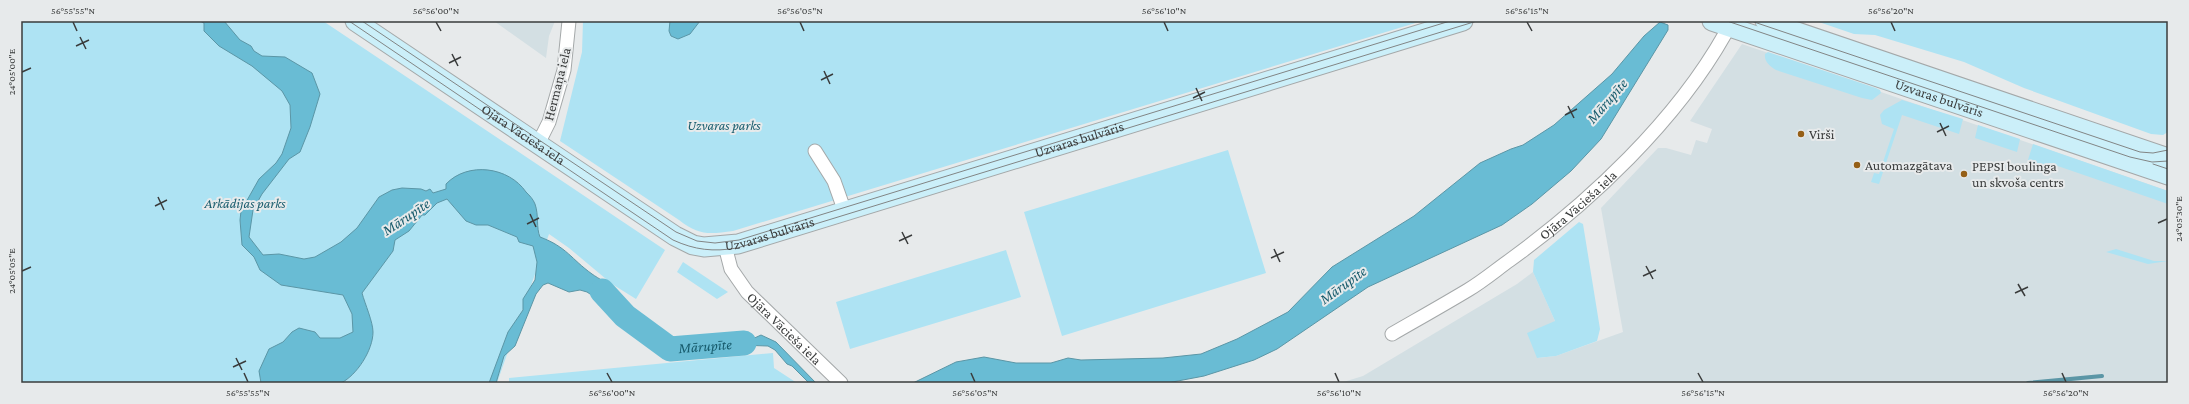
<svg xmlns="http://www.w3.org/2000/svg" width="2189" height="404" font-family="'Crimson Pro',serif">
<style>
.built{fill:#d3dfe3}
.green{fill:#aee3f3}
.water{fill:#69bcd4;stroke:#5b96a6}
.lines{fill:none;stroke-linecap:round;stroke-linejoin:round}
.stream{stroke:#5b96a6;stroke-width:4}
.river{stroke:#69bcd4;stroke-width:25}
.street-casing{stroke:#a4a8a9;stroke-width:15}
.secondary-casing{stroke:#a4a8a9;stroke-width:21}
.street{stroke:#fff;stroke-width:13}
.secondary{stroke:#cbeff9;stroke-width:19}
.tram{stroke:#828585;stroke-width:1}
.ticks{fill:none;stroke:#3a3c3c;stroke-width:1.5}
.poi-dot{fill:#955f16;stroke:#e7eaeb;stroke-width:1.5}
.labels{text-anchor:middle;stroke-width:4;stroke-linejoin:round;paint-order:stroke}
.street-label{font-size:14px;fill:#3a3c3c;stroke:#e7eaeb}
.park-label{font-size:14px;font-style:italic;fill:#195d6e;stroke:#e7eaeb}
.poi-label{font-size:14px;fill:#3a3c3c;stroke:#e7eaeb;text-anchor:start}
.water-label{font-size:15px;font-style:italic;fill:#175b6c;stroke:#e7eaeb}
.neatline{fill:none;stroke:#3a3c3c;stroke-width:1.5}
.ticks-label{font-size:10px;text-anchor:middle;fill:#3a3c3c}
</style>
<rect width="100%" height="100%" fill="#e7eaeb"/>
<path class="built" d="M494,21H555L549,36L546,58Z
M1742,44L2168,191V383H1340L1363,376L1517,284L1533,272L1555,321L1538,358L1556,356L1623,332L1601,208L1658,148H1666L1691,155L1696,140L1707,143L1712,129L1690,121Z"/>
<path class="green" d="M21,21H323L665,250L636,299L612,284L569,248L549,234L497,383H21Z
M583,21H1422L733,231C710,234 699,236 679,220L560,141L582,52Z
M1816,21H2167L2168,132L2163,135L2151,134L2024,88L1964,62L1875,35L1854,34Z
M1768,52L1876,88L1880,90L1881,93L1872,100L1862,98L1776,70C1770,66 1764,62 1765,54Z
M1902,100L1963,119L1959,134L1902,115L1879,184L1871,182L1874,173L1879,174L1894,129L1882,124L1880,115L1884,110Z
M1978,125L2020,139L2017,152L1975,138Z
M2033,144L2168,191V204L2049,163L2044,173C2037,173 2029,171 2027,163Z
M1228,150L1266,273L1062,336L1024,212Z
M1579,222L1583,224L1600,329L1597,341L1556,356L1537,358L1527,333L1555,321L1533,272L1534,260Z
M2116,249L2154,261H2168L2148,264L2106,252Z
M1006,250L1021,297L850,349L836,302Z
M683,262L728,292L717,299L677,272Z
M773,353L774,368L797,383H509V378Z"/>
<path class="water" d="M200,21H224L240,40L251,46L254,51L262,56L285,57L312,73L320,94L310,127L300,152L289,159L262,194L253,210L249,237L263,255L279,254L304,259L315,257L341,242L357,228L379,197L392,190L402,188L421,189L426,191L430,189L433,193L446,189V184C468,161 509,167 526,192C530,196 533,199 535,204C539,215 536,228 540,237C567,247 571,259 592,274C605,283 629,294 628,312L619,319L602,302L587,292L580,290L569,292L548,283L543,285L536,294L515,346L504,356L496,383H489L508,332L523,310V299L535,280L537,262L533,246L519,242L517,237L488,225H476L466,221L447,199L437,203L425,215H422L409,231L395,240L393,251L362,293C365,304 373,322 373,332C373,350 357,375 341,383H261L259,371L269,349L283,342L292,332L299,328L315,332L320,338H340L353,332L352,314L343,295L281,285L260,270L254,257L242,245L240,220L241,211L259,179L276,163L282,154L291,128L290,105L282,91L252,66L219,46L204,31V23Z
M670,21H700L690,34L678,39L671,36L669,31Z
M1660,22L1668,25V30L1601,139L1571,171L1532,204L1502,225L1368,287L1277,349L1254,360L1204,376L1167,383H913L956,362L984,357L1016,363H1051L1068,358L1081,360L1163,358L1201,354L1237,339L1288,312L1332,267L1414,216L1480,163L1511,149L1523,145L1554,125L1612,74L1644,36Z
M761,335L776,342L816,383H809L792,366L787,364L775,350L768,346L738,345L711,352L710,342L748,341Z"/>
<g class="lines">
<path class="stream" d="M2028,383L2102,376"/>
<path class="river" id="s1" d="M602,291L625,316L670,349L744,343"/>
<g class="street-casing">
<g id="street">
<path d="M538,144L549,122L564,70L569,21"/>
<path d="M815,151L834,181L845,212"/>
<path id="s2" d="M725,246L731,269L747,292L841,383"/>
<path id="s3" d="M1392,334C1418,319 1443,305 1468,290C1483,281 1496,270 1510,260C1590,202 1676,121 1725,34"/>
</g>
</g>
<g class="secondary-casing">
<g id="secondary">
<path id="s4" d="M355,21L675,236L693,245L704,247L738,244L1463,21"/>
<path id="s5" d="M1712,21L2168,175"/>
<path d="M1765,21L2168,158"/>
</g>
</g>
<use href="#street" class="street"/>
<use href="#secondary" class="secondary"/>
<path class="tram" d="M349,21L673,240C695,250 713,252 737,248L1477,21
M362,21L676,232L697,241L715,243L739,240L1450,21
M1727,21L2130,157L2152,162L2168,161
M1751,21L2140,152L2153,153L2168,150
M2153,164L2168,169"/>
</g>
<path class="ticks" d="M73,22L77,31M436,22L441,31M800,22L804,31M1164,22L1168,31M1527,22L1532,31M1891,22L1895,31M80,37L86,49M76,46L89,40M452,54L458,66M449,63L461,57M824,71L830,84M22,72L31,68M821,80L833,74M1196,88L1202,101M1193,98L1205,92M1568,106L1574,118M1565,115L1577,109M1940,123L1946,136M1937,132L1949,126M158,197L164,210M155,206L167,200M530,214L536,227M2158,223L2167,219M527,224L539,218M902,232L908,244M899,241L912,235M1274,249L1280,262M1271,258L1284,252M1646,266L1653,279M22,271L31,267M1643,276L1656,270M2018,284L2025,296M2015,293L2028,287M236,358L242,370M233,367L246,361M244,373L248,382M607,373L612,382M971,373L975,382M1335,373L1339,382M1698,373L1703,382M2062,373L2066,382"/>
<g class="poi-dot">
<circle cx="1801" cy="134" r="4"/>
<circle cx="1857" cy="165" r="4"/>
<circle cx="1964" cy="174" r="4"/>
</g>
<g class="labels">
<g class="street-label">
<text transform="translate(557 84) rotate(-76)" y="5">Hermaņa iela</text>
<text dy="5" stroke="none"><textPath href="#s5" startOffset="240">Uzvaras bulvāris</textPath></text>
<text dy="5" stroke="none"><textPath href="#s4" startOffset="203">Ojāra Vācieša iela</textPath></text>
<text dy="5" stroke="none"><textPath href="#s4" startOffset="808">Uzvaras bulvāris</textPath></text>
<text dy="5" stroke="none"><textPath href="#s3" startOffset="227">Ojāra Vācieša iela</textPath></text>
<text dy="5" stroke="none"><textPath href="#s4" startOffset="484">Uzvaras bulvāris</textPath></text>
<text dy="5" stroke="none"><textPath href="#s2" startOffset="104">Ojāra Vācieša iela</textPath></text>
</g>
<g class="park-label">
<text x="724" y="130">Uzvaras parks</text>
<text x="245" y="208">Arkādijas parks</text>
</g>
<g class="poi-label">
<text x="1809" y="139">Virši</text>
<text x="1865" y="170">Automazgātava</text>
<text x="1972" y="171">PEPSI boulinga<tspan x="1972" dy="16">un skvoša centrs</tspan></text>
</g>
<g class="water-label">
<text transform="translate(1607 101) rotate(-49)" y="5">Mārupīte</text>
<text transform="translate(406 217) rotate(-34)" y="5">Mārupīte</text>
<text transform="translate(1343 285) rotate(-36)" y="5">Mārupīte</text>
<text dy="5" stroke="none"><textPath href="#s1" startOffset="125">Mārupīte</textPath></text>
</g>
</g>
<rect width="2189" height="404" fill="none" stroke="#e7eaeb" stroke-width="44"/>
<rect x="22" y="22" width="2145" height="360" class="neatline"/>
<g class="ticks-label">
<text x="73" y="14">56°55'55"N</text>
<text x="436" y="14">56°56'00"N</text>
<text x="800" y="14">56°56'05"N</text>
<text x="1164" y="14">56°56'10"N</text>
<text x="1527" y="14">56°56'15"N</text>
<text x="1891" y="14">56°56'20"N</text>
<text transform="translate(11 72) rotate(-90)" y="4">24°05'00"E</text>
<text transform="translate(2178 219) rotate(-90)" y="4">24°05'30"E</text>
<text transform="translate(11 271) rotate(-90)" y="4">24°05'05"E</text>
<text x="248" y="396">56°55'55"N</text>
<text x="612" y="396">56°56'00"N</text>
<text x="975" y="396">56°56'05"N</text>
<text x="1339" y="396">56°56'10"N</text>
<text x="1703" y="396">56°56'15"N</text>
<text x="2066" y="396">56°56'20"N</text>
</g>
</svg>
